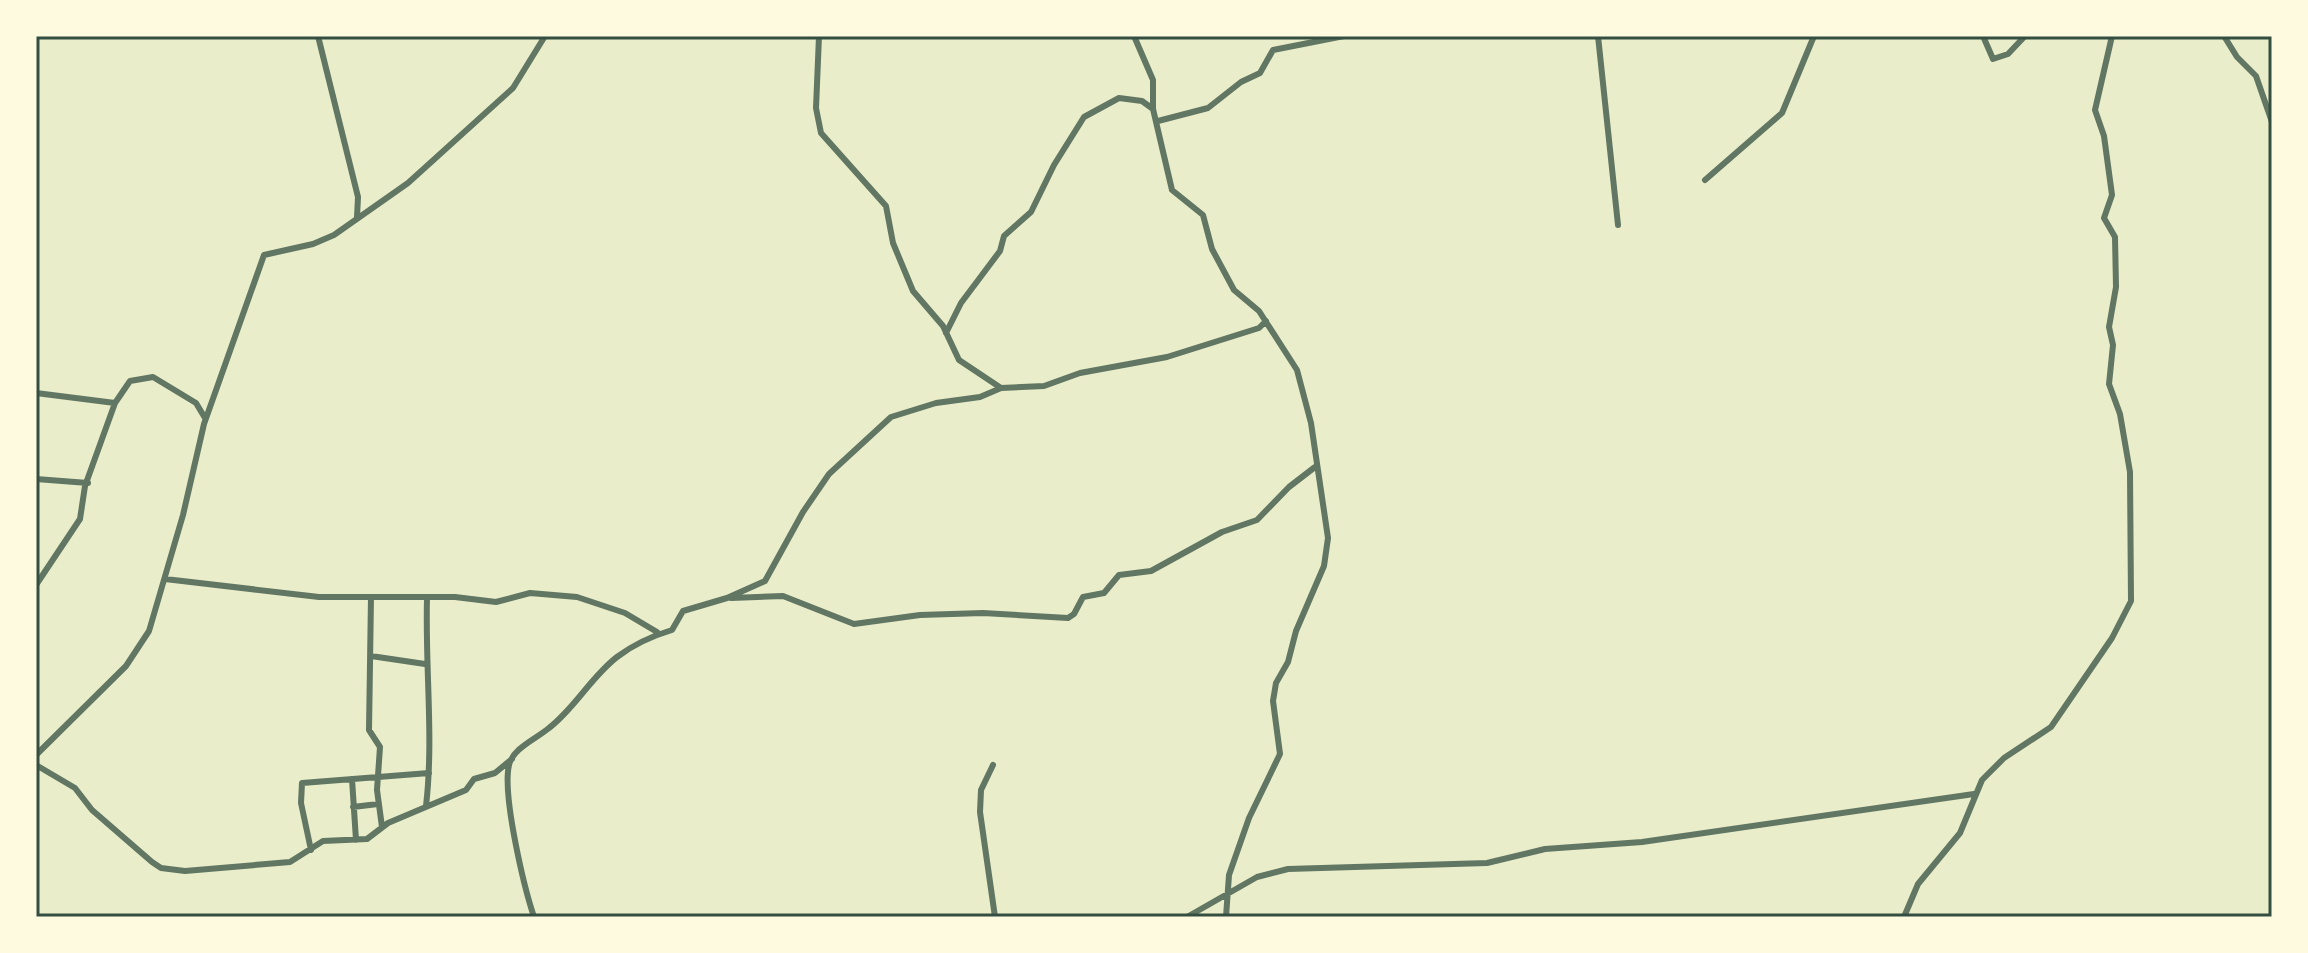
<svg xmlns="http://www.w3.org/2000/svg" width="2308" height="953" font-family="'Fira Sans Condensed',sans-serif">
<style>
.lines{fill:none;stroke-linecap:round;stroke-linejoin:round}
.minor{stroke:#617663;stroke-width:6}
.neatline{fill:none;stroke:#344e41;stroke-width:3}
</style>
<rect width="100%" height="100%" fill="#e9edc9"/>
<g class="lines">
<path class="minor" d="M318,36L358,197L357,217
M819,36L816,108L821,133L886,206L893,243L913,291L943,326L959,360L1001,388
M1134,36L1153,80V109L1172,190L1203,215L1212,249L1234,290L1259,311L1297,370L1311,423L1328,538L1324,566L1296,631L1288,662L1276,683L1273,701L1280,754L1249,818L1229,875L1226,917
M1598,36L1618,225
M1983,36L1993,59L2008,54L2025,36
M2224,36L2237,57L2256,76L2272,122
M1158,121L1208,108L1241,82L1260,73L1273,50L1344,36
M1705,180L1782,113L1814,36
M946,333L961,303L1000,251L1004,236L1031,212L1054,165L1084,117L1119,98L1142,101L1153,109
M36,393L115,403L130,381L153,377L196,403L205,418
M36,479L88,483
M165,579L319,597H455L496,602L530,593L577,597L625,613L657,632
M36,585L80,519L85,486L115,403
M371,597L369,730L380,747L377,790L382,827
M731,598L783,596L854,624L920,615L983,613L1068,618L1074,614L1083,597L1104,593L1119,575L1151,571L1222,532L1257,520L1289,487L1315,467
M371,656L425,664
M36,755L126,666L149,631L183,515L204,424L264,255L313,244L334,235L408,183L513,88L545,36
M36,765L75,788L92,810L152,862L161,868L185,871L290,862L323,841L367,839L388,823L466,790L474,779L495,773L512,759
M993,765L981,790L980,812L995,917
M352,779L356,840
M426,806C434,738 425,668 427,599
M353,807L378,804
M311,850L301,803L302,783L429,773
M534,917C524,887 502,795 509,765C513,748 536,739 549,728C575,708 591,677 617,657C634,644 652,636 672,630L683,611L727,598L765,581L803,512L829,474L891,417L936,403L980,397L1001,388L1044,386L1080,373L1167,357L1259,328L1266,321
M1187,917L1257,877L1288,869L1487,863L1545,849L1642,842L1974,794
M1904,917L1918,884L1960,833L1982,780L2004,758L2051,727L2112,638L2131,601L2130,472L2120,414L2109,384L2113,345L2109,327L2116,287L2115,237L2104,218L2112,195L2104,136L2095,110L2112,36"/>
</g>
<rect width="2308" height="953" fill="none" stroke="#fefae0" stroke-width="76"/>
<rect x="38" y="38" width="2232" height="877" class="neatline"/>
</svg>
